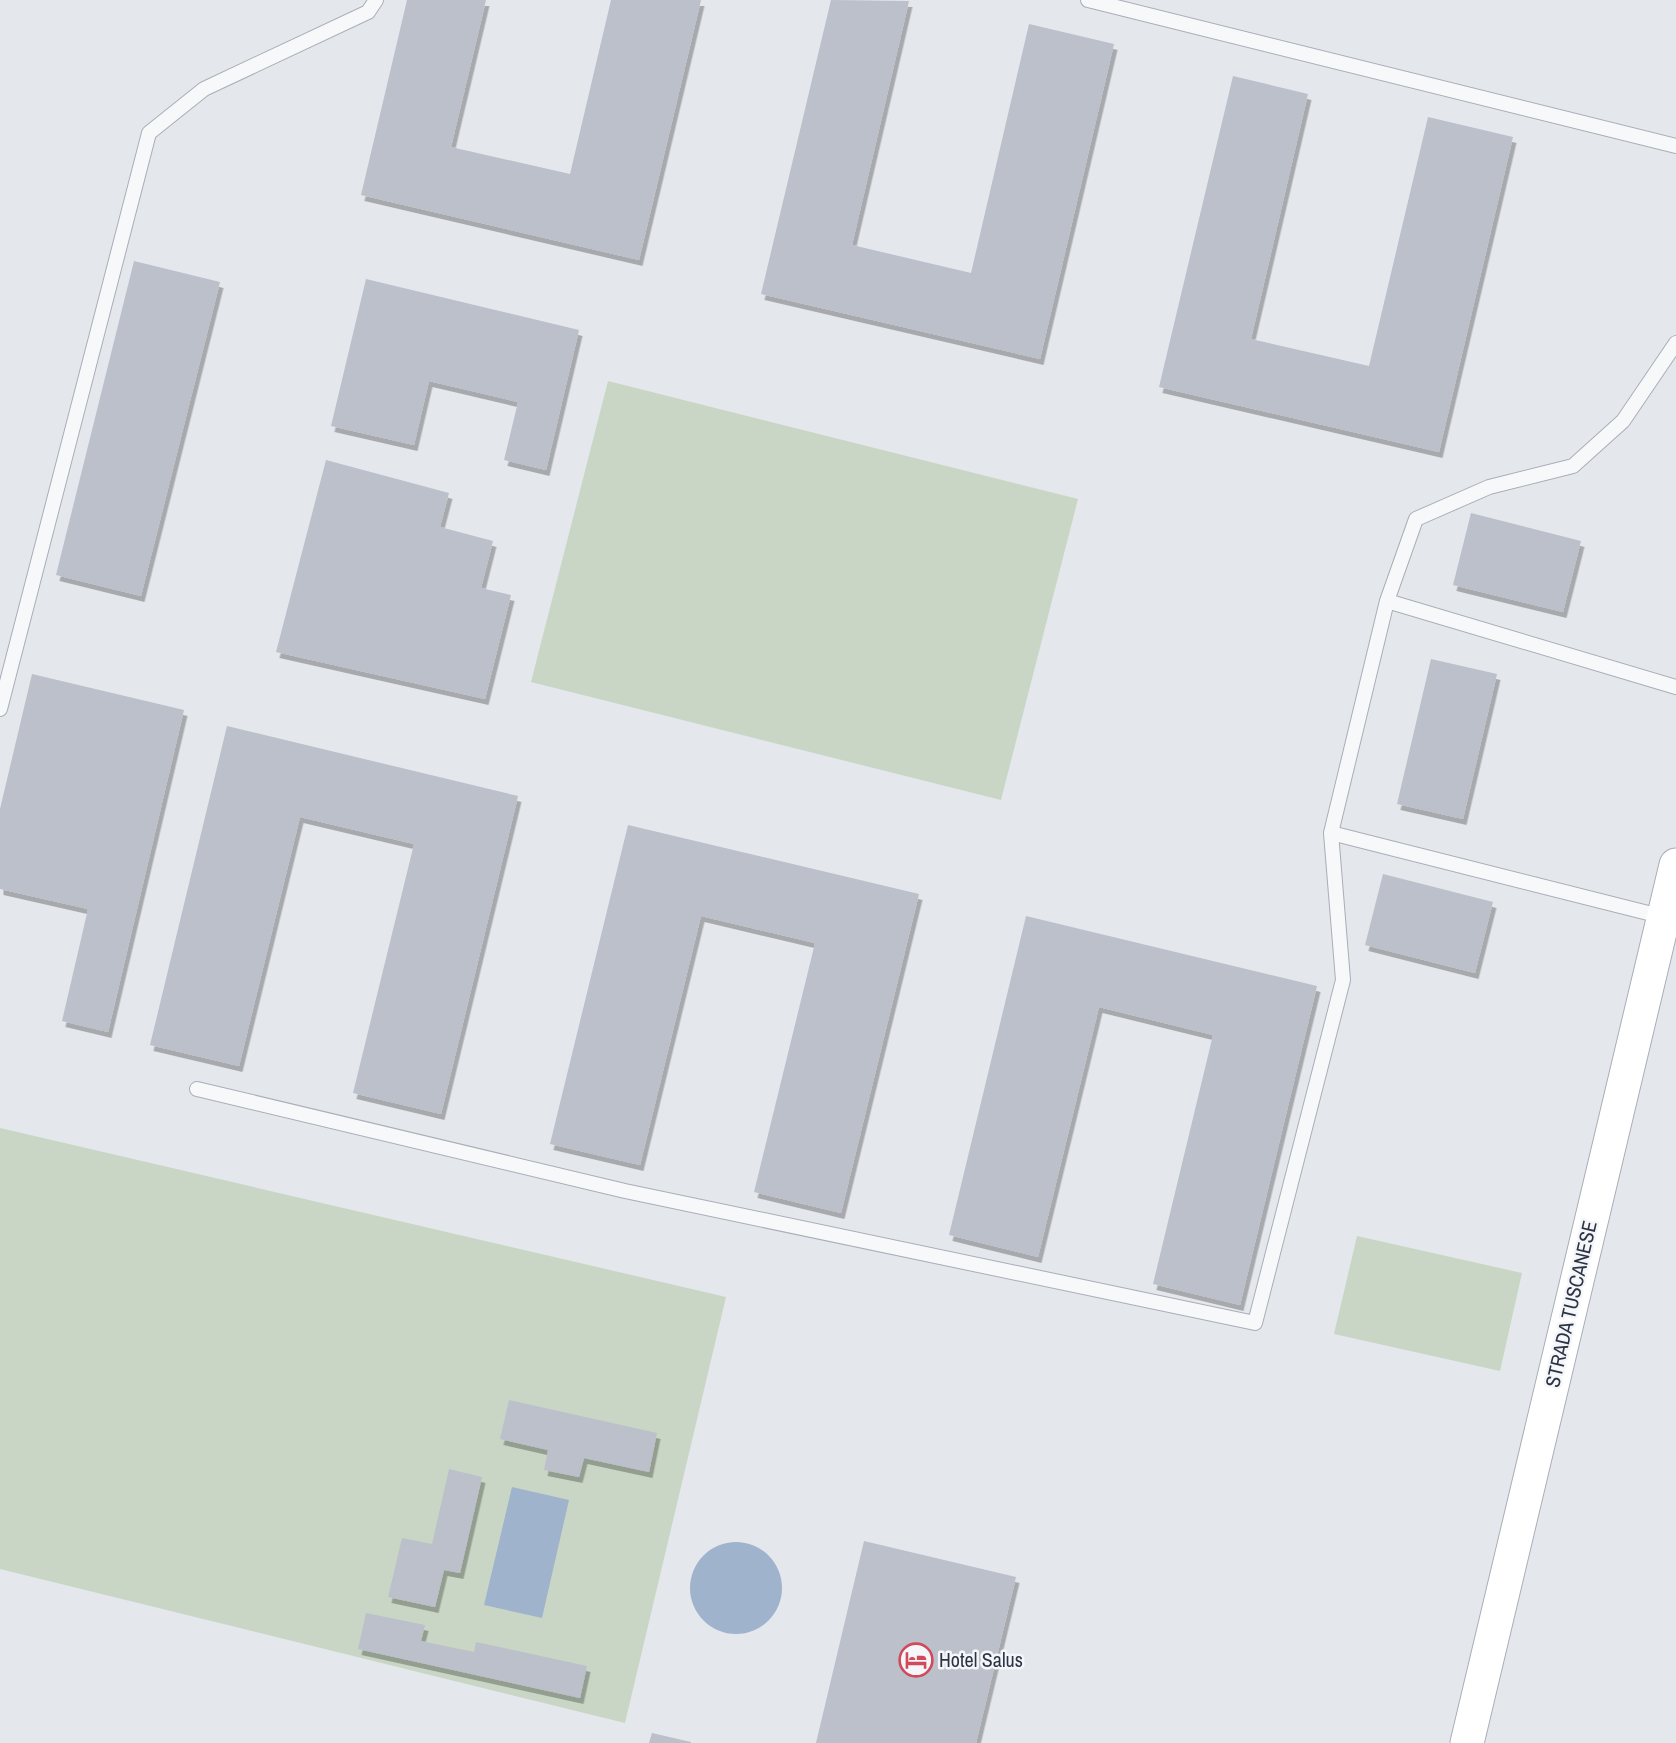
<svg xmlns="http://www.w3.org/2000/svg" width="1676" height="1743" font-family="'Archivo Narrow',sans-serif">
<style>
.green{fill:#c9d6c5}
.water{fill:#9fb4cc}
.building{fill:#bbc0ca;filter:url(#shadow)}
.lines{fill:none;stroke-linecap:round;stroke-linejoin:round}
.service-casing{stroke:#a9aeb7;stroke-width:16}
.secondary-casing{stroke:#a9aeb7;stroke-width:35}
.service{stroke:#f7f8fa;stroke-width:14}
.secondary{stroke:#fff;stroke-width:33}
.labels{text-anchor:middle;stroke-width:5;stroke-linejoin:round;paint-order:stroke}
.street-label{font-size:20px;fill:#2b3445;stroke:#f4f6f9}
.poi-label{font-size:20px;fill:#2b3445;stroke:#f4f6f9;text-anchor:start}
</style>
<defs>
<filter id="shadow"><feDropShadow dx="3.5" dy="6" stdDeviation="0" flood-color="#0004"/></filter>
</defs>
<rect width="100%" height="100%" fill="#e4e7ec"/>
<path class="green" d="M608,381L1078,499L1001,800L531,682Z
M0,1128L726,1297L625,1723L0,1569Z
M1357,1236L1522,1273L1500,1371L1334,1334Z"/>
<path class="water" d="M512,1487L569,1500L542,1618L484,1605Z
M690 1588a46 46 0 1 1 92 0a46 46 0 1 1-92 0Z"/>
<path class="building" d="M407,0H486L451,147L570,174L611,0H701L639,260L361,195Z
M831,0L909,1L852,245L971,273L1029,24L1114,44L1040,359L761,294Z
M1233,76L1308,94L1251,339L1369,366L1428,117L1513,137L1439,452L1159,387Z
M134,261L220,282L141,596L56,575Z
M366,279L579,330L546,470L504,460L518,402L429,381L414,445L331,426Z
M326,460L449,493L440,527L493,541L481,588L511,595L485,699L276,652Z
M1471,513L1581,541L1563,612L1453,585Z
M1431,659L1497,674L1463,819L1397,804Z
M32,674L184,710L108,1032L62,1021L88,909L0,889V809Z
M227,726L518,796L441,1114L353,1093L414,844L300,817L239,1066L150,1045Z
M628,825L919,894L841,1213L754,1192L815,943L701,916L640,1165L550,1144Z
M1383,874L1493,902L1475,973L1365,945Z
M1026,916L1317,986L1240,1305L1153,1284L1213,1035L1099,1007L1038,1257L949,1235Z
M509,1400L657,1433L649,1472L584,1458L579,1477L544,1470L548,1450L500,1439Z
M449,1469L482,1477L460,1573L444,1570L435,1607L388,1597L402,1538L432,1544Z
M864,1541L1016,1577L976,1743H816Z
M366,1613L425,1625L421,1641L474,1652L476,1642L587,1666L580,1698L358,1649Z
M652,1733L691,1742V1743H649Z"/>
<g class="lines">
<g class="service-casing">
<path id="service" d="M1088,0L1676,146
M1676,343L1623,421L1573,466L1489,487L1416,519L1387,601L1676,687
M1387,601L1331,833L1664,917
M0,709L149,133L204,89L368,12L376,0
M197,1089L625,1191L1255,1323L1343,980L1331,833"/>
</g>
<g class="secondary-casing">
<path id="secondary" d="M1467,1743L1676,865"/>
</g>
<use href="#service" class="service"/>
<use href="#secondary" class="secondary"/>
</g>
<defs>
<g id="hotel-ring" transform="scale(1.725)"><circle r="9.5" fill="#f4f6f9" stroke="#d1495b" stroke-width="1.5"/><path d="M-6-4.5h1.5V1H6V5H4.5V3h-9V5H-6ZM-4 0a1.8 1.8 0 1 1 3.6 0ZM.5 0V-2.5h3Q6-2.5 6 0Z" fill="#d1495b"/></g>
</defs>
<g fill-rule="evenodd">
<use href="#hotel-ring" x="916" y="1660"/>
</g>
<g class="labels">
<g class="street-label">
<text transform="translate(1571 1304) rotate(-77)" y="7">STRADA TUSCANESE</text>
</g>
<g class="poi-label">
<text x="939" y="1667">Hotel Salus</text>
</g>
</g>
</svg>
